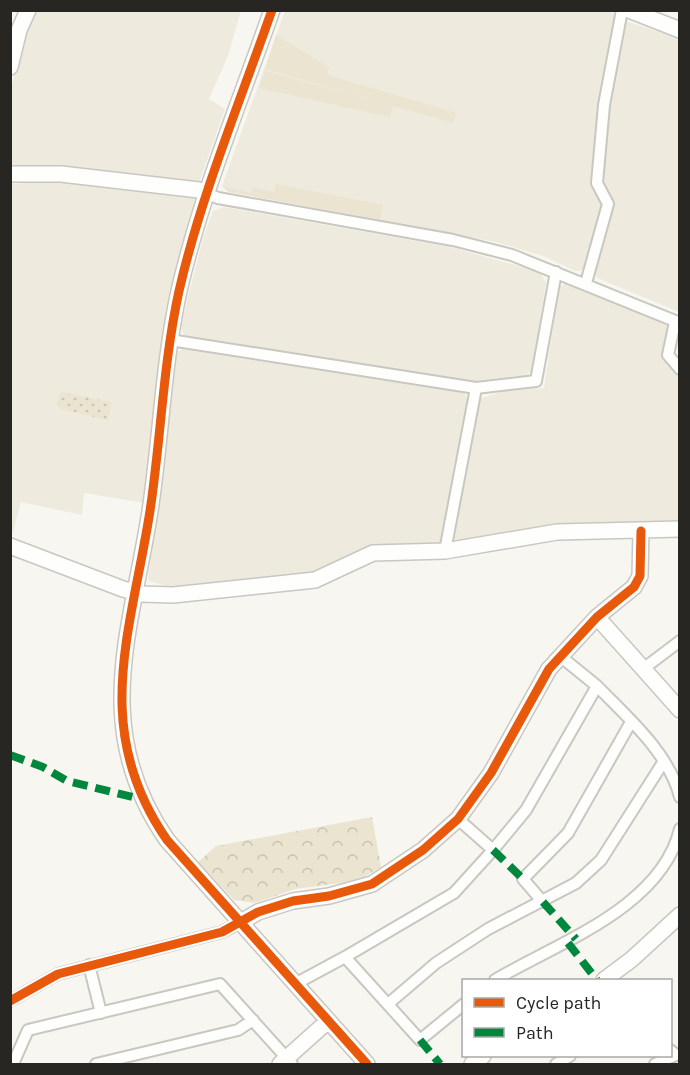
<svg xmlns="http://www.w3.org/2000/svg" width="690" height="1075" font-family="Karla,sans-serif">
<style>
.built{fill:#eeebde}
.grass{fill:#eae4d0}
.park{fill:url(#park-crowns)}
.garden{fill:url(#garden-dots)}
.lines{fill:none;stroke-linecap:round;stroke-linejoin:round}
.street-casing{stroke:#c8c7c2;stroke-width:14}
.secondary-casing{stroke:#c8c7c2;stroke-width:18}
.street{stroke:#fefefd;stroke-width:10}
.secondary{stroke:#fefefd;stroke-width:15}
.quiet{stroke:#00873e;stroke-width:8;stroke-dasharray:15 8;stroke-linecap:butt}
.cycleway-casing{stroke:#fff;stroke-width:13}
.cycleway{stroke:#e8590c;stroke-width:9}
</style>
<defs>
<pattern id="park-crowns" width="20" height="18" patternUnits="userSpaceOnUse" patternTransform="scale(1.5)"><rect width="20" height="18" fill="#eae4d0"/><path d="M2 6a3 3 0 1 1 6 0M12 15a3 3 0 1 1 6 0" fill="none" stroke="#c9c3b2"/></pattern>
<pattern id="garden-dots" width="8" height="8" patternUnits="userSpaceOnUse" patternTransform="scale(1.5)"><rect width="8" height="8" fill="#eae4d0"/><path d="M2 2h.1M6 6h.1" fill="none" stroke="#c9c3b2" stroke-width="1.8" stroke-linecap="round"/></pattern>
</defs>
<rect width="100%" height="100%" fill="#f7f6f0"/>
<path class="built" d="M601,10L617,14L610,38L594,164L593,189L602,195L603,204L585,271H575L546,257L496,242L229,192L222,186L285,11Z
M34,11H241L228,56L209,99L225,109L200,180L195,184L11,166V90L26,22Z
M625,21L679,38V312L597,278L594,273L612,204L609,191L603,184L610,107L623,23Z
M59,181L203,199L164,336L144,503L84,493L82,515L21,502L11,539L10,184Z
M224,207L450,247L540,272L546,283L532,370L526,375L474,381L185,336L180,328L204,235L213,211Z
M567,283L585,288L668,324L671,331L663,358L679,374V521L451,543L478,399L505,391L544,388L559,287Z
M182,349L464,393L469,401L443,540L439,544L363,548L320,572L176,588L148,581L175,354Z"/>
<path class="grass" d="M276,35L329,67L327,75L457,113L453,123L393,106L390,117L259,88L265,71L390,105L265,69Z
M276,184L383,205L380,219L229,192L222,186L251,193L253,187L274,192Z"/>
<path class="park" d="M372,817L381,867L364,877L341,883L295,889L255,903L234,900L198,862L216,846Z"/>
<path class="garden" d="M61,392L111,402L108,420L60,409L57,403Z"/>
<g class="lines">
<g class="street-casing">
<path id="street" d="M208,194L218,198L453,240L512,255L680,323
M586,283L608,204L597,183L604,105L622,10
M675,322L668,355L680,369
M170,340L476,388L536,381L556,272
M445,551L476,388
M643,669L680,641
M597,686C628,718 669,753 680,797
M458,819L493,850L526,810L597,686L560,656
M543,902L523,879L568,833L631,722
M345,957L454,893L493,850
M89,965L101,1013
M495,980C557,943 661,908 680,829
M295,984L345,957L420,1040L464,1004
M10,1001L58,974L222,932L241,922
M388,1004L436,963L488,929L576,883L601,860L664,761
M13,1064L28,1030L220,984L292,1064
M96,1064L238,1030L253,1020
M556,1064L570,1056
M655,1064L676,1055L670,1050"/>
</g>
<g class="secondary-casing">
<path id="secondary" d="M272,10C240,102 201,195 179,291C163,364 161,438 150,511C131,632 90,729 167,840L367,1064
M629,10L680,30
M10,67L19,30L28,10
M10,174H61L199,190L208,194
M10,546L123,589L142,594L173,595L315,580L373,553L445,551L557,532L680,529
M597,617L680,710
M241,922L258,912L293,901L329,896L372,884L423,850L458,819L491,773L549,669L597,617L634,587L640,576L641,531
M604,980L632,959L680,915
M280,1064L328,1021
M472,1064L483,1056"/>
</g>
<use href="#street" class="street"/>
<use href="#secondary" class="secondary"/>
<path class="quiet" d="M10,755L43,767L67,781L141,799
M493,850L523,879
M543,902L576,939
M568,943L597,980
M420,1040L440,1064"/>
<g class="cycleway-casing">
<path id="cycleway" d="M272,10C240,102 201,195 179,291C163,364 161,438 150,511C131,632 90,729 167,840L367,1064
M10,1001L58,974L222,932L258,912L293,901L329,896L372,884L423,850L458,819L491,773L549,669L597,617L634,587L640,576L641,531"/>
</g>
<use href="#cycleway" class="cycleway"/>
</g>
<rect width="690" height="1075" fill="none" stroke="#272622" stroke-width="24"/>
<rect x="462" y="979" width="210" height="78" fill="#ffffff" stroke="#a9a8a7" stroke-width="1.5"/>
<rect x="474" y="998" width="30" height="9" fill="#e8590c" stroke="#a9a8a7" stroke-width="1.5"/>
<text x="516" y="1009" font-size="18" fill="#272622">Cycle path</text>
<rect x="474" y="1028" width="30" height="9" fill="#00873e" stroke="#a9a8a7" stroke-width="1.5"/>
<text x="516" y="1039" font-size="18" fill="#272622">Path</text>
</svg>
